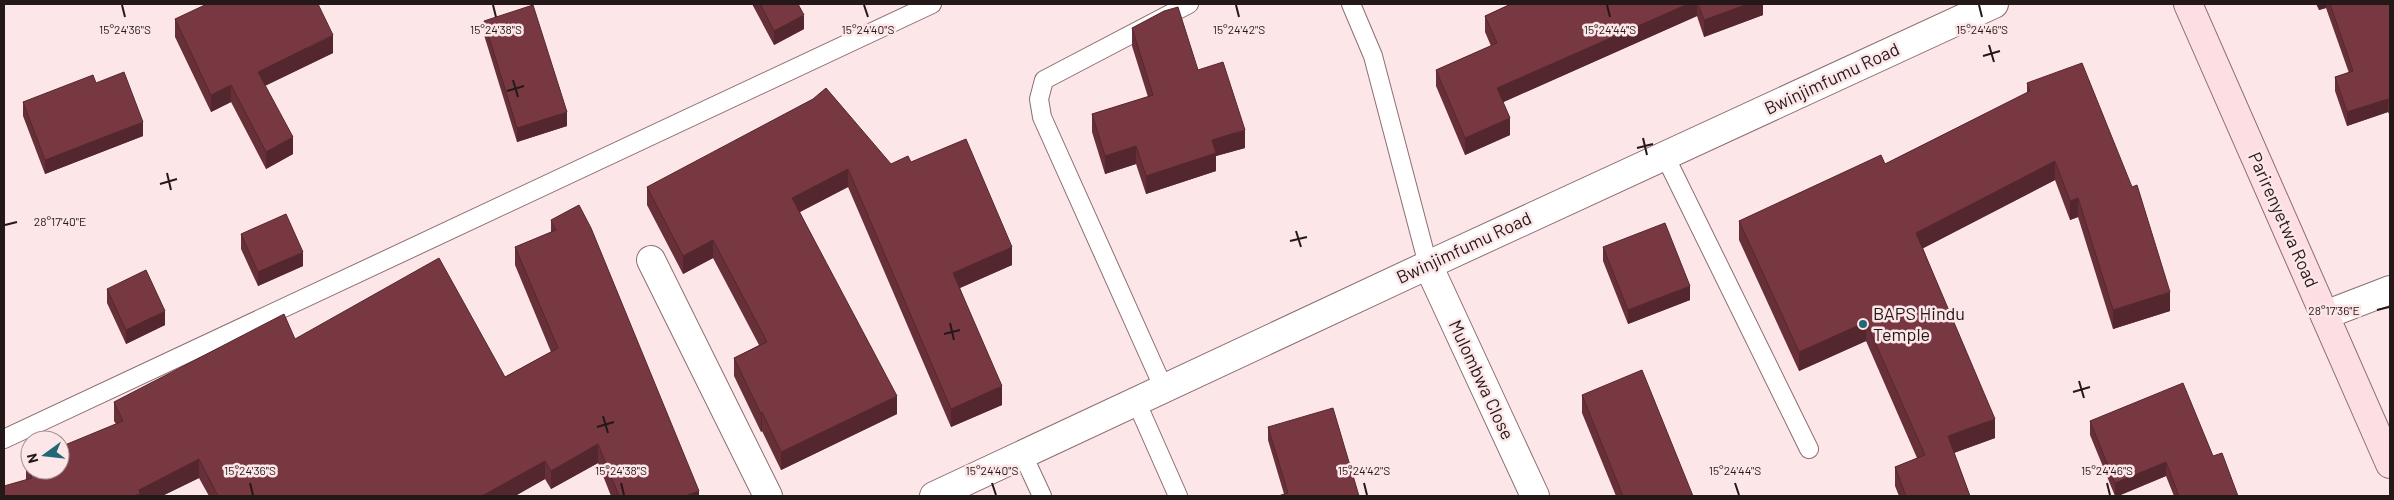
<svg xmlns="http://www.w3.org/2000/svg" width="2394" height="500" font-family="Barlow,sans-serif">
<style>
.lines{fill:none;stroke-linecap:round;stroke-linejoin:round}
.service-casing{stroke:#8d6e71;stroke-width:20}
.minor-casing{stroke:#8d6e71;stroke-width:30}
.secondary-casing{stroke:#8d6e71;stroke-width:30}
.service{stroke:#fff;stroke-width:18}
.minor{stroke:#fff;stroke-width:28}
.secondary{stroke:#fddee2;stroke-width:28}
.wall{fill:#673039}
.shaded-wall{fill:#54272e}
.building{fill:#783842;stroke:#54272e}
.ticks{fill:none;stroke:#241819;stroke-width:2}
.poi-dot{fill:#206876;stroke:#fce6e8;stroke-width:2}
.labels{text-anchor:middle;stroke-width:5;stroke-linejoin:round;paint-order:stroke}
.street-label{font-size:18px;fill:#241819;stroke:#fce6e8}
.poi-label{font-size:18px;fill:#241819;stroke:#fce6e8;text-anchor:start}
.ticks-label{font-size:12px;text-anchor:middle;fill:#241819;stroke:#fce6e8;stroke-width:5;stroke-linejoin:round;paint-order:stroke}
</style>
<rect width="100%" height="100%" fill="#fce6e8"/>
<g class="lines">
<g class="service-casing">
<path id="service" d="M1351,4L1373,56L1428,265
M1665,156L1809,449
M1164,389L1042,117L1039,99L1044,80L1189,4
M1136,401L1178,496
M4,439L932,4
M1023,455L1042,496"/>
</g>
<g class="minor-casing">
<path id="minor" d="M651,260L768,496
M1428,265L1535,496
M2325,315L2390,290
M934,496L1428,265L1994,4"/>
</g>
<g class="secondary-casing">
<path id="secondary" d="M2188,4L2390,464"/>
</g>
<use href="#service" class="service"/>
<use href="#minor" class="minor"/>
<use href="#secondary" class="secondary"/>
</g>
<path class="wall" d="M752,4H798L804,29L774,45Z
M1511,4H1763V15L1704,37L1697,16L1503,102L1510,135L1465,155L1436,86V70L1491,46L1485,32V16Z
M2316,4H2390V116L2388,112L2347,126L2335,91V77L2349,73L2326,8L2319,10Z
M175,19L333,53L265,86L293,154L266,169L231,102L211,112L175,37Z
M484,21L567,126L517,142L484,35Z
M1132,28L1198,70L1245,148L1216,156V171L1146,194L1136,164L1105,174L1092,132V114L1148,97L1132,46Z
M96,83L143,136L45,174L23,116V102Z
M2027,83L2170,311L2113,329L2078,217L2070,220L2055,180L1923,248L1995,438L1954,453L1970,496H1899L1895,486V467L1917,458L1866,341L1799,371L1739,240V221L1885,164L2027,93Z
M911,162L1012,265L960,288L1002,405L951,427L848,187L800,212L897,414L781,470L762,431L761,432L734,376V358L759,345L713,258L683,274L647,205V187Z
M551,220L699,496H611L598,463L551,489L545,479L515,496H209L199,478L162,496H4L26,480V462L116,424L114,421V402L295,339L505,377L551,352L515,265V247L551,232Z
M241,234L303,266L258,286L241,249Z
M1603,247L1690,300L1628,324L1603,261Z
M107,289L165,325L126,344L107,303Z
M1582,395L1693,496H1616L1582,413Z
M2090,421L2213,456L2238,496H2174L2166,476L2118,496H2115L2090,435Z
M1268,427L1359,496L1284,494L1268,440Z"/>
<path class="shaded-wall" d="M1688,4H1697V16L1497,105V88Z
M1748,4H1763V15L1704,37V20Z
M2319,4H2326V8L2319,10Z
M804,15V29L774,45V31Z
M333,35V53L258,89V72Z
M231,85V102L211,112V95Z
M2388,99V112L2347,126V112Z
M567,112V126L517,142V128Z
M1510,118V135L1465,155V138Z
M143,122V136L45,174V160Z
M1245,130V148L1216,156V171L1146,194V176L1212,140Z
M293,137V154L266,169V152Z
M1136,146V164L1105,174V156Z
M2055,161V180L1916,252V233Z
M848,169V187L792,216V198Z
M2078,198V217L2070,220V201Z
M713,240V258L683,274V256Z
M1012,247V265L953,291V273Z
M303,252V266L258,286V272Z
M1690,286V300L1628,324V310Z
M2170,292V311L2113,329V310Z
M165,311V325L126,344V330Z
M1866,322V341L1799,371V352Z
M1002,386V405L951,427V409Z
M897,396V414L781,470V452Z
M762,412V431L761,432V414Z
M1995,419V438L1948,455V436Z
M598,444V463L551,489V471Z
M199,459V478L162,496H134L139,490Z
M545,461V479L515,496H482Z
M2166,462V476L2118,496H2115V483Z
M699,491V496H685Z"/>
<path class="building" d="M207,4H318L333,35L258,72L293,137L266,152L231,85L211,95L175,19Z
M760,4H798L804,15L774,31Z
M1511,4H1688L1497,88L1510,118L1465,138L1436,70L1497,43L1485,16Z
M1698,4H1748L1704,20Z
M2330,4H2390V103L2388,99L2347,112L2335,77L2353,71Z
M533,5L567,112L517,128L484,21Z
M1178,7L1198,70L1223,62L1245,130L1212,140L1216,153L1146,176L1136,146L1105,156L1092,114L1153,95L1132,28L1164,11Z
M2082,63L2132,187L2137,185L2170,292L2113,310L2078,198L2070,201L2055,161L1916,233L1995,419L1948,436L1970,496H1906L1895,467L1925,455L1866,322L1799,352L1739,221L1881,155L1885,164L2030,91L2027,83Z
M124,72L143,122L45,160L23,102L93,75L96,83Z
M826,88L891,164L908,156L911,162L966,139L1012,247L953,273L1002,386L951,409L848,169L792,198L897,396L781,452L762,412L761,414L734,358L767,342L713,240L683,256L647,187L813,99Z
M579,205L591,228L699,491L685,496H619L598,444L551,471L545,461L482,496H218L199,459L139,490L140,494L134,496H4V486L32,478L26,462L30,460V470H60V447L123,421L114,402L284,314L295,339L439,258L505,377L558,348L515,247L556,230L551,220Z
M286,214L303,252L258,272L241,234Z
M1665,223L1690,286L1628,310L1603,247Z
M146,270L165,311L126,330L107,289Z
M1642,370L1693,496H1623L1582,395Z
M2183,383L2213,456L2222,453L2238,496H2179L2166,462L2115,483L2090,421Z
M1333,408L1359,496H1278L1288,493L1268,427Z"/>
<path class="ticks" d="M122,5L125,17M493,5L496,17M864,5L868,17M1236,5L1239,17M1607,5L1610,17M1979,5L1982,17M1989,45L1994,62M1983,56L2000,51M513,80L518,97M507,91L524,86M1643,138L1647,155M1637,148L1653,144M167,173L171,190M160,184L177,179M5,225L17,222M1296,231L1301,247M1290,241L1307,237M2377,310L2389,307M950,323L954,340M944,334L960,330M2079,381L2084,398M2073,392L2090,387M603,416L608,433M597,427L614,422M250,483L253,495M621,483L624,495M992,483L996,495M1364,483L1367,495M1735,483L1739,495M2107,483L2110,495"/>
<circle class="poi-dot" cx="1863" cy="324" r="5"/>
<g class="labels">
<g class="street-label">
<text transform="translate(1832 79) rotate(-25)" y="6">Bwinjimfumu Road</text>
<text transform="translate(2283 220) rotate(66)" y="6">Parirenyetwa Road</text>
<text transform="translate(1464 248) rotate(-25)" y="6">Bwinjimfumu Road</text>
<text transform="translate(1481 380) rotate(65)" y="6">Mulombwa Close</text>
</g>
<g class="poi-label">
<text x="1873" y="320">BAPS Hindu<tspan x="1873" dy="21">Temple</tspan></text>
</g>
</g>
<g class="ticks-label">
<text x="125" y="34">15°24'36"S</text>
<text x="496" y="34">15°24'38"S</text>
<text x="868" y="34">15°24'40"S</text>
<text x="1239" y="34">15°24'42"S</text>
<text x="1610" y="34">15°24'44"S</text>
<text x="1982" y="34">15°24'46"S</text>
<text x="60" y="226">28°17'40"E</text>
<text x="2334" y="315">28°17'36"E</text>
<text x="250" y="475">15°24'36"S</text>
<text x="621" y="475">15°24'38"S</text>
<text x="992" y="475">15°24'40"S</text>
<text x="1364" y="475">15°24'42"S</text>
<text x="1735" y="475">15°24'44"S</text>
<text x="2107" y="475">15°24'46"S</text>
</g>
<rect width="2394" height="500" fill="none" stroke="#241819" stroke-width="10"/>
<g transform="translate(45 455) rotate(255)"><circle r="24" fill="#fce6e8" stroke="#a69495"/>
<path d="M0-4L9 19L0 12L-9 19Z" fill="#206876"/>
<text y="-8" font-size="14" font-weight="bold" text-anchor="middle" fill="#241819">N</text>
</g>
</svg>
